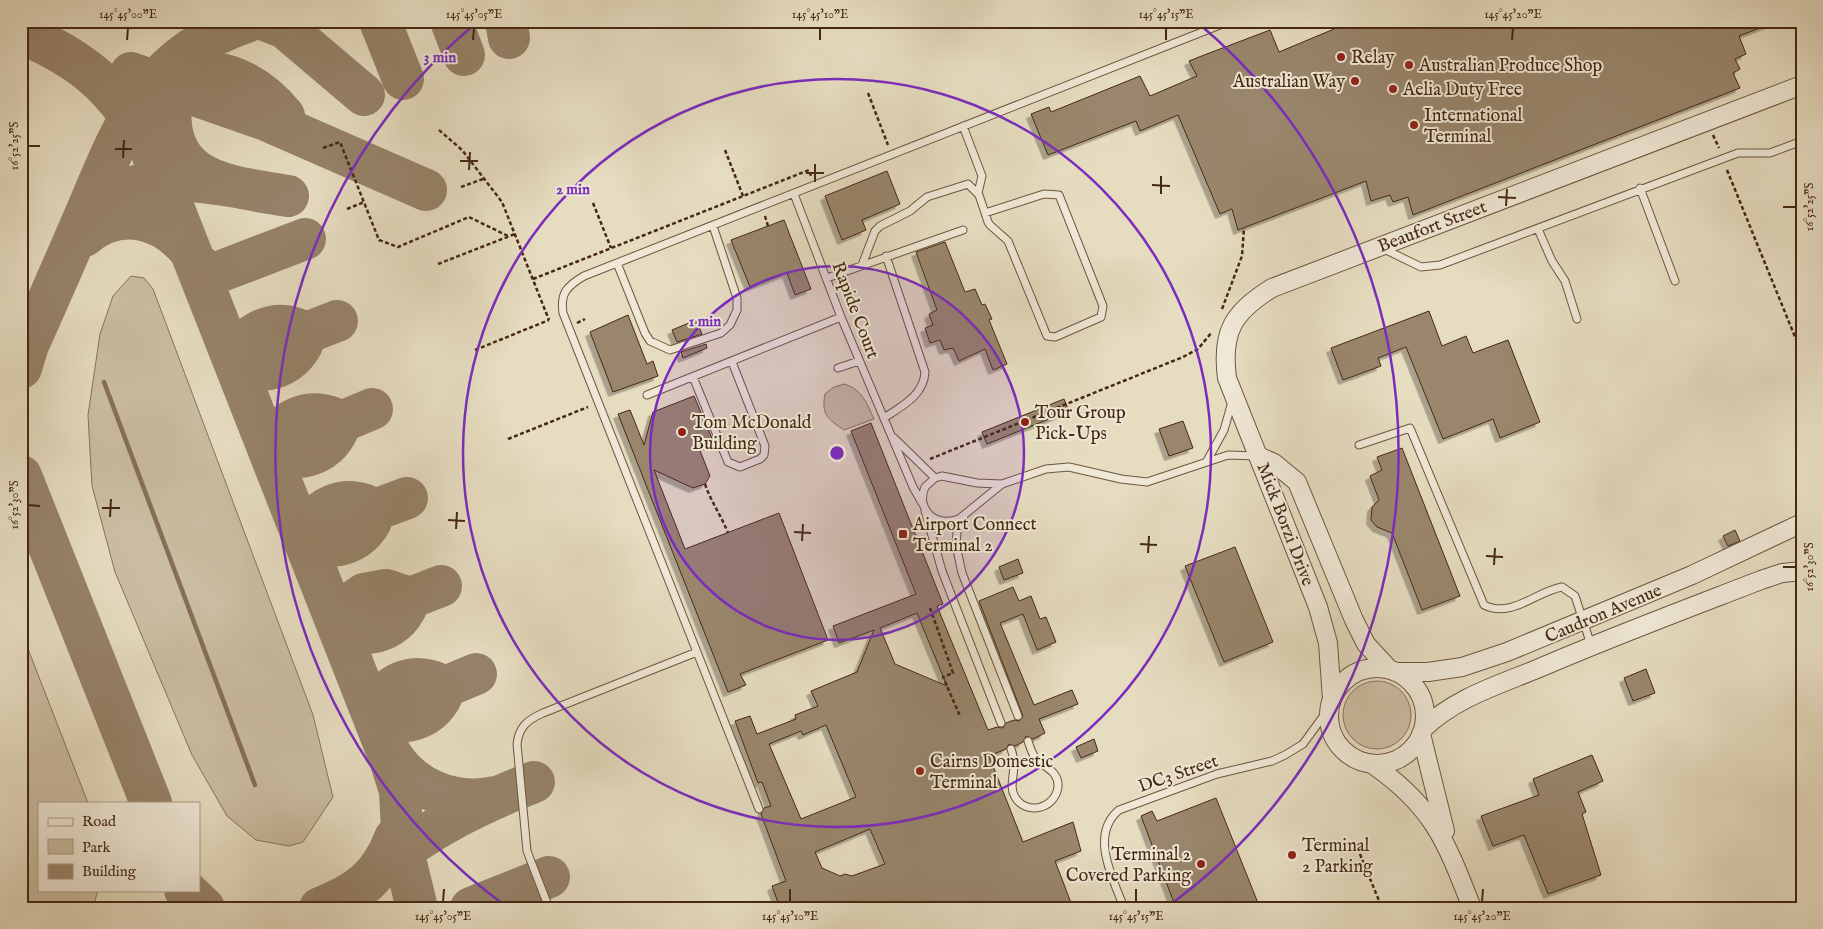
<svg xmlns="http://www.w3.org/2000/svg" width="1823" height="929" font-family="'IM FELL English',serif">
<style>
.green{fill:#cbbda2;stroke:#88725a}
.lines{fill:none;stroke-linecap:round;stroke-linejoin:round}
.stream{stroke:#866f57;stroke-width:4.5}
.taxiway{stroke:#968269;stroke-width:42}
.building{fill:#99866c;stroke:#462812;fill-rule:evenodd;filter:url(#shadow)}
.service-casing{stroke:#6e553e;stroke-width:9}
.tertiary-casing{stroke:#6e553e;stroke-width:20}
.path{stroke:#462812;stroke-width:2.5;stroke-dasharray:4 2.5;stroke-linecap:butt}
.service{stroke:#efe8d6;stroke-width:7}
.tertiary{stroke:#efe8d6;stroke-width:18}
.ticks{fill:none;stroke:#462812;stroke-width:2}
.ring{fill:none;stroke:#7b2cbf;stroke-width:2.5}
.poi-dot{fill:#8f2418;stroke:#efe8d6;stroke-width:2}
.labels{text-anchor:middle;stroke-width:4;stroke-linejoin:round;paint-order:stroke}
.poi-label{font-size:18px;fill:#462812;stroke:#efe8d6;text-anchor:start}
.street-label{font-size:18px;fill:#462812;stroke:#efe8d6}
.centre{fill:#7b2cbf;stroke:#efe8d6;stroke-width:2.5}
.ring-label{font-size:15px;text-anchor:middle;font-weight:bold;fill:#7b2cbf;stroke:#efe8d6;stroke-width:4;stroke-linejoin:round;paint-order:stroke}
.neatline{fill:none;stroke:#462812;stroke-width:2}
.ticks-label{font-size:12px;text-anchor:middle;fill:#462812}
</style>
<defs>
<filter id="shadow"><feDropShadow dx="-4.5" dy="4.5" stdDeviation="0" flood-color="#0004"/></filter>
</defs>
<rect width="100%" height="100%" fill="#e6dcc0"/>
<filter id="stains"><feTurbulence type="fractalNoise" baseFrequency=".004" numOctaves="4"/><feColorMatrix values="0 0 0 0 .2 0 0 0 0 .09 0 0 0 0 .02 0 0 0 .5 -.17"/></filter>
<radialGradient id="worn" r=".72"><stop offset=".6" stop-color="#630" stop-opacity="0"/><stop offset="1" stop-color="#630" stop-opacity=".3"/></radialGradient>
<path class="green" d="M131,276L144,278L153,289L313,715L333,797L303,842L289,846L256,840L227,816L192,755L115,572L92,486L88,415L100,334L113,296Z
M845,384C863,391 866,402 874,419L844,430C828,419 821,415 825,394L834,387Z
M21,631L88,803H39V890H98L93,908H21Z
M1343 715a34 34 0 1 1 68 0a34 34 0 1 1-68 0Z"/>
<g class="lines">
<path class="stream" d="M104,382L255,785"/>
<path class="taxiway" d="M267,21L285,28L364,95
M380,21L403,79
M451,21L464,55
M506,21L509,38
M21,33C84,60 112,85 148,143L390,759L400,791L403,851L417,908
M131,73L266,120L426,190
M164,81C208,58 255,80 284,116
M171,98C163,183 224,185 288,196
M84,226C123,170 179,178 237,187
M84,236C120,206 163,217 191,252
M194,260L203,269L216,273L305,239
M306,333C299,366 261,380 234,362C246,331 275,316 306,333L337,321
M21,368L28,345C48,301 67,257 86,213C124,123 148,55 249,21
M341,422C330,455 299,465 269,451C279,419 311,404 341,422L372,409
M21,476L151,803
M375,510C367,543 332,555 303,538C314,508 346,491 375,510L407,498
M410,598C399,631 368,641 338,626L351,603L364,594L386,590L410,598L441,586
M445,687C436,720 402,729 373,715C383,683 415,669 445,687L476,674
M389,751C411,789 453,806 495,797
M385,865C428,828 481,803 534,782
M185,890L204,908
M320,908C359,893 380,877 395,838
M471,908L549,877"/>
</g>
<path class="building" d="M1345,21H1775V22L1739,36L1746,54L1735,59L1740,69L1733,73L1740,88L1413,215L1408,197L1393,202L1390,195L1371,201L1366,181L1238,230L1232,209L1220,214L1178,115L1140,131L1136,121L1048,155L1031,114L1049,107L1051,112L1140,76L1150,96L1197,76L1189,61L1199,57L1270,30L1279,52L1346,24Z
M887,171L900,204L862,220L866,230L842,240L825,196Z
M784,220L811,289L795,295L787,273L750,287L731,240Z
M945,242L965,292L975,289L982,305L985,304L992,319L989,320L1007,364L993,370L985,349L959,361L953,348L944,350L940,340L930,343L925,328L933,325L929,314L937,310L916,252Z
M1429,311L1442,346L1466,336L1473,353L1508,340L1540,422L1500,438L1493,419L1443,439L1406,347L1378,358L1381,366L1343,380L1331,348Z
M628,315L647,364L653,361L658,376L613,392L590,332Z
M696,320L702,334L677,342L672,330Z
M706,344L707,348L683,358L681,352Z
M694,396L714,443L699,448L710,476L705,484L693,488L654,470L685,549L779,513L828,640L740,674L746,685L728,692L618,414L630,410L644,445L653,412Z
M1064,399L1069,411L987,444L982,432Z
M1183,421L1193,448L1169,456L1159,429Z
M871,423L943,604L937,606L988,730L997,727L1003,728L1006,723L1014,720L1019,721L1023,716L979,601L1013,587L1019,601L1031,596L1040,619L1046,617L1056,642L1037,650L1023,614L1000,623L1034,705L1072,690L1078,704L1039,719L1045,733L1033,739L1026,736L1023,742L1015,746L1009,744L1006,749L989,756L1023,842L1073,822L1081,851L1055,861L1073,908H806L803,901L780,908L772,886L786,881L761,814L764,808L771,806L762,782L758,783L735,721L750,716L757,734L796,719L795,715L818,706L811,691L857,672L874,630L839,643L833,626L916,594L851,431ZM917,613L947,686L895,664L880,628ZM826,725L856,797L801,819L769,744L801,731L803,735ZM870,829L885,864L852,876L845,874L840,876L822,868L815,852Z
M1402,448L1460,596L1422,610L1392,533L1377,527L1371,520L1372,507L1379,500L1370,476L1382,470L1377,457Z
M1735,530L1740,541L1728,546L1723,536Z
M1235,547L1273,642L1224,662L1185,566Z
M1018,559L1023,573L1004,580L999,567Z
M1646,669L1655,693L1633,701L1624,678Z
M1094,739L1098,751L1081,758L1076,747Z
M1592,755L1603,781L1578,792L1586,812L1582,814L1601,875L1548,894L1524,835L1493,846L1481,816L1539,795L1533,779Z
M1216,798L1260,908H1176L1141,816L1152,811L1157,821Z"/>
<g class="lines">
<g class="service-casing">
<path id="service" d="M963,126L982,176L978,193
M1640,188L1675,281
M794,194L841,317L913,487L922,503
M1538,229L1552,261L1565,281L1577,319
M1382,248L1421,267L1440,265L1738,153H1770L1802,141
M617,263L645,333L650,341L670,350L721,333L730,325L737,310V298L713,226
M862,265L875,231L880,226L910,211L927,197L968,184L979,195L988,222L990,225L1008,241L1047,336L1055,337L1101,317L1103,306L1059,195L1044,194L985,213
M827,278L963,230
M838,368L859,361
M693,377L728,462L740,467L760,459L764,455L765,446L732,362
M647,395L841,317
M884,418C902,406 924,395 925,372L886,256
M894,438L935,478
M1359,445L1410,428L1484,605C1511,619 1537,591 1562,587L1575,596L1591,645
M1207,461L1224,430L1232,402
M1002,484L977,483L942,476L935,478L925,487C915,510 937,528 959,519L1002,484L1046,469L1069,467L1121,479L1147,482L1228,455L1257,456
M925,511L942,571L1001,723
M964,516L957,532L956,545L962,573L1018,716
M1011,749C1019,769 1007,784 1015,797C1026,816 1055,809 1058,787C1059,771 1045,768 1036,759C1032,754 1030,747 1028,741
M759,809L563,313C560,293 567,286 584,276L1230,21
M1802,860V873
M549,908L527,851L517,744C519,727 527,720 543,713L697,652
M1124,908C1113,878 1089,835 1119,810L1217,774L1272,761L1285,755L1303,744L1330,707"/>
</g>
<g class="tertiary-casing">
<path id="tertiary" d="M1258,456L1274,463L1297,482L1354,620L1366,644L1390,670
M1329 716a48 48 0 1 1 96 0a48 48 0 1 1-96 0Z
M1395,672H1428L1462,667L1507,652L1692,575L1802,523
M1332,699L1328,643L1318,607L1227,378C1221,332 1233,312 1272,288L1802,85
M1423,729C1455,698 1498,685 1537,669C1611,637 1686,609 1761,580L1782,573L1802,571
M1421,734L1445,831
M1372,764C1433,806 1446,841 1472,908"/>
</g>
<path class="path" d="M868,93L888,145
M439,130L462,150L502,202L549,320
M1713,135L1719,148
M323,148L340,142L379,240L398,247L469,217L508,236
M725,150L743,196
M1727,170L1802,354
M461,187L483,179
M593,203L611,248
M347,209L364,202
M765,216L768,226
M438,264L515,234
M533,279L809,170L811,176
M1222,309L1242,256L1244,228
M577,323L585,319
M475,350L549,320
M508,439L588,407
M930,459L1183,357L1198,349L1212,332
M705,484C711,502 721,515 728,533
M930,608L953,673L943,677L960,716
M1355,842L1382,908"/>
<use href="#service" class="service"/>
<use href="#tertiary" class="tertiary"/>
</g>
<path class="ticks" d="M127,40L128,28M473,40L474,28M820,40V28M1166,40V28M1512,40L1513,28M28,146H40M115,149H132M123,158L124,140M460,161H478M469,170L470,152M806,173H824M815,182V164M1152,185L1170,186M1161,194V176M1498,197L1516,198M1506,206L1507,189M1783,207H1796M28,505L40,506M102,508H120M110,517L111,499M448,520L465,521M456,529L457,512M794,532L811,533M802,541L803,524M1140,544L1157,545M1148,553L1149,536M1486,556L1503,557M1494,565L1495,548M1783,567H1796M443,902L444,889M790,902V889M1136,902V889M1482,902L1483,889"/>
<circle cx="837" cy="453" r="187" fill="#7b2cbf" fill-opacity=".12"/>
<g class="ring">
<circle cx="837" cy="453" r="187"/>
<circle cx="837" cy="453" r="374"/>
<path d="M507 907A561 561 0 0 1 476 23M1198 23A561 561 0 0 1 1167 907"/>
</g>
<g class="poi-dot">
<circle cx="1341" cy="57" r="5"/>
<circle cx="1409" cy="65" r="5"/>
<circle cx="1355" cy="81" r="5"/>
<circle cx="1393" cy="89" r="5"/>
<circle cx="1414" cy="125" r="5"/>
<circle cx="1025" cy="422" r="5"/>
<circle cx="682" cy="432" r="5"/>
<rect x="898" y="529" width="10" height="10" rx="2.5"/>
<circle cx="920" cy="771" r="5"/>
<circle cx="1292" cy="855" r="5"/>
<circle cx="1201" cy="864" r="5"/>
</g>
<g class="labels">
<g class="poi-label">
<text x="1351" y="63">Relay</text>
<text x="1419" y="71">Australian Produce Shop</text>
<text x="1345" y="87" text-anchor="end">Australian Way</text>
<text x="1403" y="95">Aelia Duty Free</text>
<text x="1424" y="121">International<tspan x="1424" dy="21">Terminal</tspan></text>
<text x="1035" y="418">Tour Group<tspan x="1035" dy="21">Pick-Ups</tspan></text>
<text x="692" y="428">Tom McDonald<tspan x="692" dy="21">Building</tspan></text>
<text x="913" y="530">Airport Connect<tspan x="913" dy="21">Terminal 2</tspan></text>
<text x="930" y="767">Cairns Domestic<tspan x="930" dy="21">Terminal</tspan></text>
<text x="1302" y="851">Terminal<tspan x="1302" dy="21">2 Parking</tspan></text>
<text x="1191" y="860" text-anchor="end">Terminal 2<tspan x="1191" dy="21">Covered Parking</tspan></text>
</g>
<g class="street-label">
<text transform="translate(1432 226) rotate(-21)" y="6">Beaufort Street</text>
<text transform="translate(856 310) rotate(69)" y="6">Rapide Court</text>
<text transform="translate(1286 524) rotate(69)" y="6">Mick Borzi Drive</text>
<text transform="translate(1603 613) rotate(-23)" y="6">Caudron Avenue</text>
<text transform="translate(1178 773) rotate(-19)" y="6">DC3 Street</text>
</g>
</g>
<circle cx="837" cy="453" r="8" class="centre"/>
<g class="ring-label">
<text x="440" y="62">3 min</text>
<text x="573" y="194">2 min</text>
<text x="705" y="326">1 min</text>
</g>
<rect width="1823" height="929" fill="none" stroke="#e6dcc0" stroke-width="55"/>
<rect x="38" y="802" width="162" height="90" fill="#efe8d6" stroke="#ab9b88"/>
<rect x="48" y="818" width="25" height="8" fill="#efe8d6" stroke="#ab9b88"/>
<text x="82" y="826" font-size="15" fill="#462812">Road</text>
<rect x="48" y="839" width="25" height="15" fill="#cbbda2" stroke="#ab9b88"/>
<text x="82" y="852" font-size="15" fill="#462812">Park</text>
<rect x="48" y="864" width="25" height="15" fill="#99866c" stroke="#ab9b88"/>
<text x="82" y="876" font-size="15" fill="#462812">Building</text>
<rect x="28" y="28" width="1768" height="874" class="neatline"/>
<g class="ticks-label">
<text x="128" y="18">145°45'00"E</text>
<text x="474" y="18">145°45'05"E</text>
<text x="820" y="18">145°45'10"E</text>
<text x="1166" y="18">145°45'15"E</text>
<text x="1513" y="18">145°45'20"E</text>
<text transform="translate(14 146) rotate(-90)" y="4">16°52'25"S</text>
<text transform="translate(1809 207) rotate(-90)" y="4">16°52'25"S</text>
<text transform="translate(14 505) rotate(-90)" y="4">16°52'30"S</text>
<text transform="translate(1809 567) rotate(-90)" y="4">16°52'30"S</text>
<text x="443" y="920">145°45'05"E</text>
<text x="790" y="920">145°45'10"E</text>
<text x="1136" y="920">145°45'15"E</text>
<text x="1482" y="920">145°45'20"E</text>
</g>
<rect width="100%" height="100%" filter="url(#stains)"/>
<rect width="100%" height="100%" fill="url(#worn)"/>
</svg>
